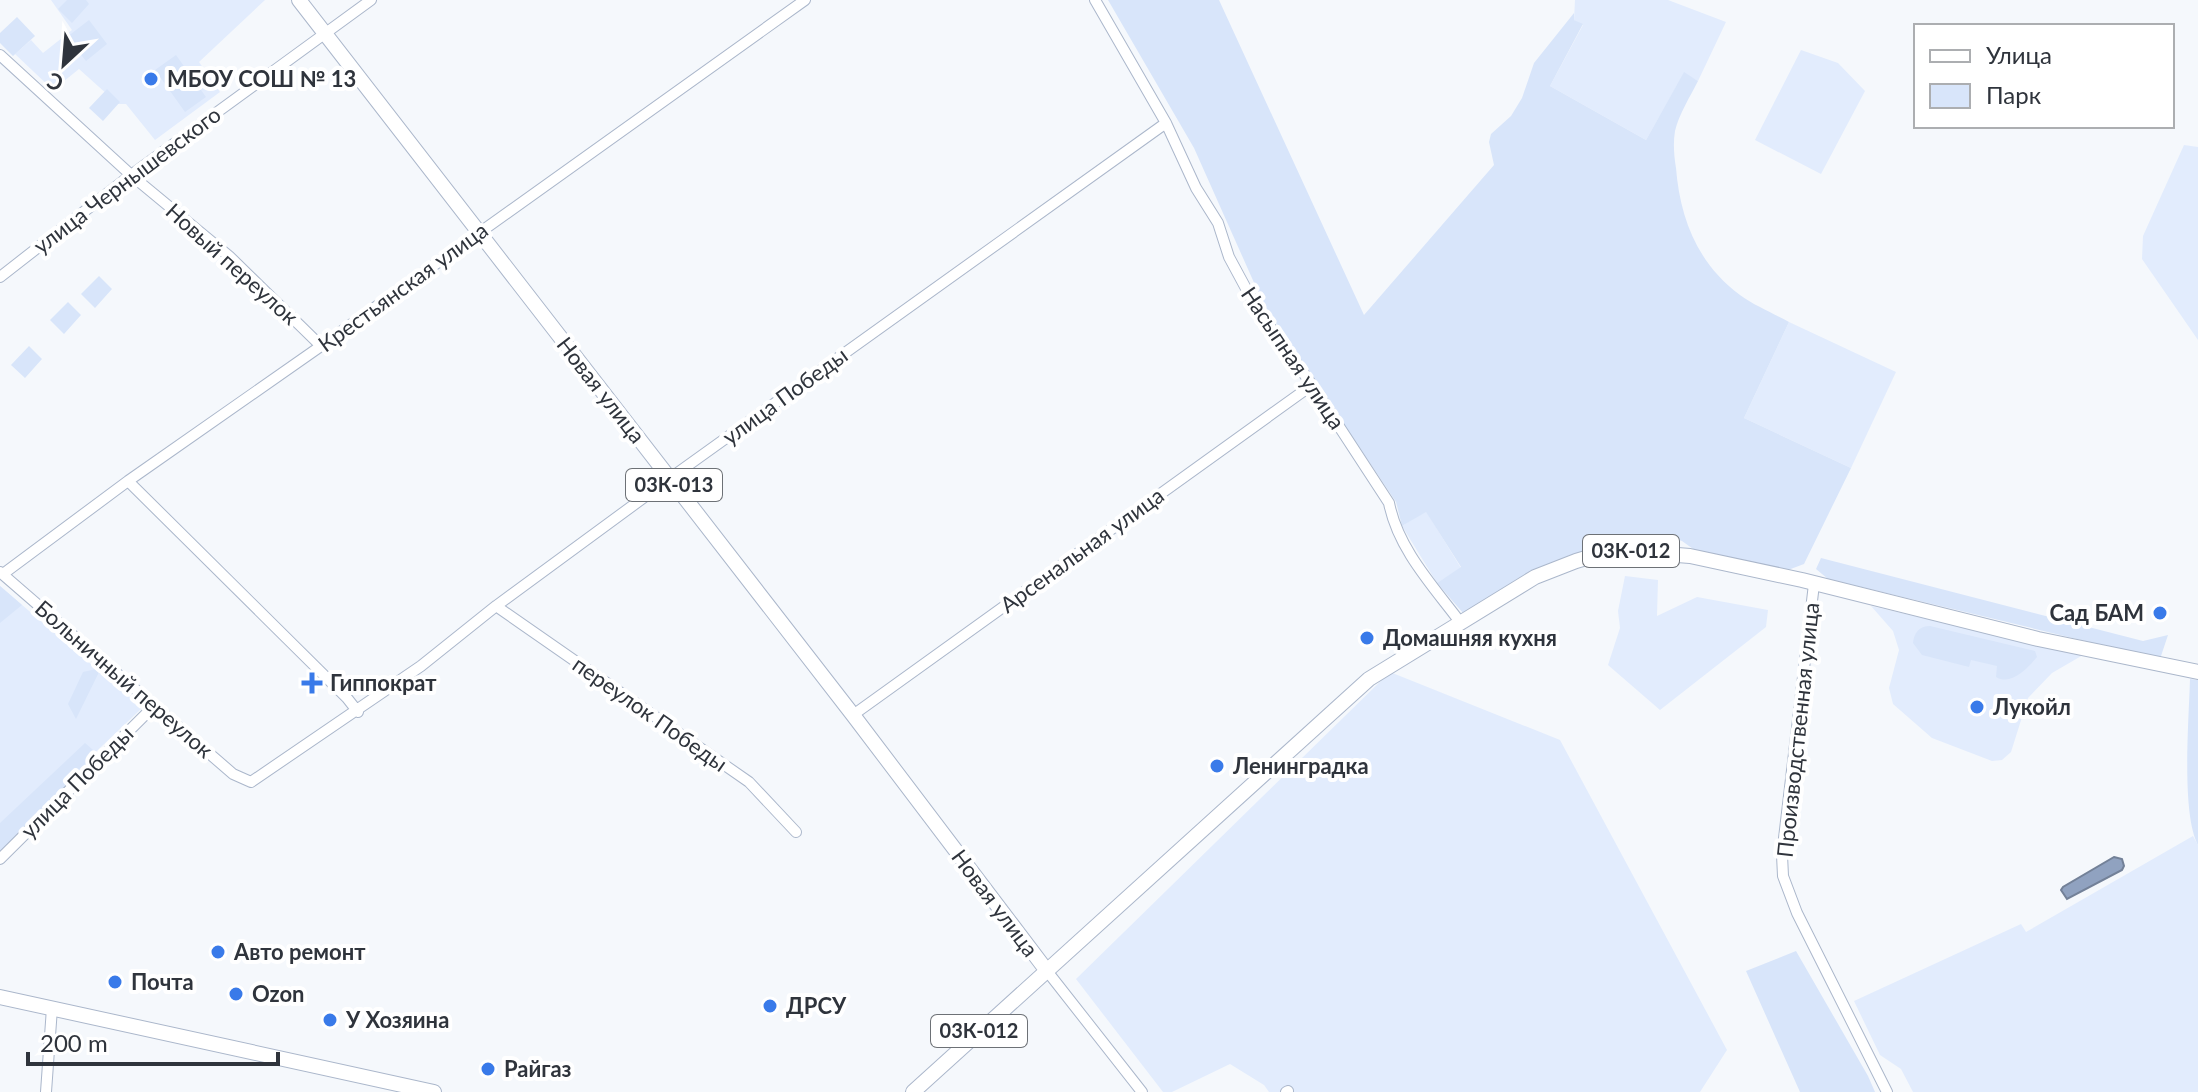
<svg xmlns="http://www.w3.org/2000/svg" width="2198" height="1092" font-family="Lato,sans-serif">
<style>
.built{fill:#e2ecfd}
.green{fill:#d8e5fa}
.water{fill:#90a2c0;stroke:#738198;stroke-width:2}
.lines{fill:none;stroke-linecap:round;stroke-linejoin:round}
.minor-casing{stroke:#abb7cb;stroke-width:12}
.major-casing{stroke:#abb7cb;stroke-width:16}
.minor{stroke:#fff;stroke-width:10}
.major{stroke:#fff;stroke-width:14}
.poi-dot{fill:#397ae9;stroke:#fff;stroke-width:3}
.labels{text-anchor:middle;stroke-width:8;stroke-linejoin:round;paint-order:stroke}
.shield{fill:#fff;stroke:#6d7176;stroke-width:2}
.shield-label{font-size:20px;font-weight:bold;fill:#2f343c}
.poi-label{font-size:22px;font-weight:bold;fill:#2f343c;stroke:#fff;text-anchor:start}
.street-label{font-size:22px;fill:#2f343c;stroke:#fff}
</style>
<rect width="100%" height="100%" fill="#f5f8fc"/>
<path class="built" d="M51,0H265L199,62L220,92L155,140L126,104H118L79,69L53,90L15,54L31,40L43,53L72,30Z
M1575,0H1668L1726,22L1698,81L1684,73L1646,140L1550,86L1583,25L1574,20Z
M1801,50L1838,63L1865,91L1821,174L1755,140Z
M2184,145L2198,147V340L2142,259L2143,236Z
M1789,322L1896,372L1851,468L1744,418Z
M1426,511L1461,568L1437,583L1402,526Z
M1625,576L1658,580L1657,616L1697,597L1768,610L1766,627L1660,710L1608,665L1620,628L1618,611Z
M0,586L142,708L0,843Z
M1871,606L2083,655L2052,673L2028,698L2011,752L2002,760L1992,761L1932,738L1893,704L1889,688L1899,650L1893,631Z
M1390,672L1560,740L1727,1050L1700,1092H1269L1264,1085L1230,1064L1172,1092H1163L1076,979Z
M2193,836L2198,845V1092H1913L1901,1069L1880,1055L1854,1001L2021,924L2026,932Z"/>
<path class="green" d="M67,0H86L89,4L72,23L58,9Z
M1108,0H1219L1364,315L1494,165L1489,142L1491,134L1511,116L1522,98L1534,63L1574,13V20L1583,24L1550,86L1646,140L1684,72L1698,81C1690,97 1679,114 1675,131C1673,143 1674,156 1676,168C1680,219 1698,264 1740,295C1755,306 1773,313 1789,322L1744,418L1851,468L1804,564L1788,570L1696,551L1682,541L1669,537L1647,540L1637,544L1598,548L1556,561L1463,613L1437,583L1461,567L1426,512L1402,526L1396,502L1264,305L1194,148Z
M17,17L35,36L13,56L0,43V33Z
M89,20L107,44L86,61L67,37Z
M176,55L206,97L185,112L155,70Z
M107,89L120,102L103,121L89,108Z
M99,276L112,289L95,308L81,294Z
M68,302L81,315L64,334L50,320Z
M29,346L42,359L25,378L11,365Z
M1821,558L2143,641L2168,635L2161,656L2156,658L1828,579L1816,569Z
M0,586L22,605L0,623Z
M1930,626L2035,651L2037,657C2027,669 2011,686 1996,677L1997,666L1971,660L1969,667L1922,655L1913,643C1914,633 1919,626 1930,626Z
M101,668L76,719L68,704L83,672Z
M2190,679L2198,680V845C2181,813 2189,719 2190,679Z
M85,743L100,756L0,860V823Z
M1796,951L1868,1076L1875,1092H1800L1746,971Z"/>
<path class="water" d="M2114,857L2122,859L2124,866L2122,870L2067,899L2061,890L2063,887Z"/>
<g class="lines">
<g class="minor-casing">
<path id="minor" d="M1095,0L1166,123L1196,188L1218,223L1229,257L1256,307L1312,385L1389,503C1398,549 1433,586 1460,622
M0,55L131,175L229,256L321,346
M0,277L131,175L371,0
M128,481L347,698L358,712
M0,572L233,774L251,782L421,666L496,606L669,479L1166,123
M3,574L128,481L321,346L805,0
M1814,584L1782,855L1783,876L1797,913L1887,1092
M496,606L749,782L796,832
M853,715L1312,385
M0,859L154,706
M1047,971L1142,1092
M46,1092L52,1008
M1286,1092L1288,1091"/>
</g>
<g class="major-casing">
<path id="major" d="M299,0L853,715L1047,971
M0,997L434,1092
M913,1092L1369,679L1535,577L1576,561L1596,555L1627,551L1690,556L1802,580L2038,639L2198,672"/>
</g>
<use href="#minor" class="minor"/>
<use href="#major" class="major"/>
</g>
<g class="poi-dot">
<circle cx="151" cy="79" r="8"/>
<circle cx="2160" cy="613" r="8"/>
<circle cx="1367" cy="638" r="8"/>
<path d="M308 671h8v8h8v8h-8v8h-8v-8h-8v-8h8z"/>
<circle cx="1977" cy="707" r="8"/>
<circle cx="1217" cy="766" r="8"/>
<circle cx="218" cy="952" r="8"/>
<circle cx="115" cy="982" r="8"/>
<circle cx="236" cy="994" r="8"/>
<circle cx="770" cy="1006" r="8"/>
<circle cx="330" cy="1020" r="8"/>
<circle cx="488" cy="1069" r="8"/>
</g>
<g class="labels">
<g class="shield">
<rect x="626" y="469" width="96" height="32" rx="6"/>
<rect x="1583" y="535" width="96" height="32" rx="6"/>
<rect x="931" y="1015" width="96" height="32" rx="6"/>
</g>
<g class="shield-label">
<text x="674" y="492">03К-013</text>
<text x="1631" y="558">03К-012</text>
<text x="979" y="1038">03К-012</text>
</g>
<g class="poi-label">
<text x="167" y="87">МБОУ СОШ № 13</text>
<text x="2144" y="621" text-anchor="end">Сад БАМ</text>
<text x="1383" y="646">Домашняя кухня</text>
<text x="330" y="691">Гиппократ</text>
<text x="1993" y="715">Лукойл</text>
<text x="1233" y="774">Ленинградка</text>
<text x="234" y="960">Авто ремонт</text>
<text x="131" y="990">Почта</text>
<text x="252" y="1002">Ozon</text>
<text x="786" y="1014">ДРСУ</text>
<text x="346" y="1028">У Хозяина</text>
<text x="504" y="1077">Райгаз</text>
</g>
<g class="street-label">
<text transform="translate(127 180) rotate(-37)" y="8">улица Чернышевского</text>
<text transform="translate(232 264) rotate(42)" y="8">Новый переулок</text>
<text transform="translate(403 287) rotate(-36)" y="8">Крестьянская улица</text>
<text transform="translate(1293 358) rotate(56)" y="8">Насыпная улица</text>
<text transform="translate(601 390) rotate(52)" y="8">Новая улица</text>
<text transform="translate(785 396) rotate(-36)" y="8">улица Победы</text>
<text transform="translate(1082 550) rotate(-36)" y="8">Арсенальная улица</text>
<text transform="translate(124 679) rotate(41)" y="8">Больничный переулок</text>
<text transform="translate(650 714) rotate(35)" y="8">переулок Победы</text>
<text transform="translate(1798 730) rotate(-84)" y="8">Производственная улица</text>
<text transform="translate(77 782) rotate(-45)" y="8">улица Победы</text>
<text transform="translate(995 903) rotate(53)" y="8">Новая улица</text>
</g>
</g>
<rect x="1914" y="24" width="260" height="104" fill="#ffffff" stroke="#acaeb1" stroke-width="2"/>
<rect x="1930" y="50" width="40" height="12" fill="#ffffff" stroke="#acaeb1" stroke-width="2"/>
<text x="1986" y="64" font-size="24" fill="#2f343c">Улица</text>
<rect x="1930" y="84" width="40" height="24" fill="#d8e5fa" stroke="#acaeb1" stroke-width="2"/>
<text x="1986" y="104" font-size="24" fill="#2f343c">Парк</text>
<g transform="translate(64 64) rotate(206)" stroke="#ffffff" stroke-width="6" paint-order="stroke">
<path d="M0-6L14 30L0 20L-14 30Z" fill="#2f343c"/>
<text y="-12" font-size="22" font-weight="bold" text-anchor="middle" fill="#2f343c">С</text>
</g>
<path d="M28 1052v12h250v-12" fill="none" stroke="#2f343c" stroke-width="4"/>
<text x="40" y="1052" font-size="24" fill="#2f343c" stroke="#ffffff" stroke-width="6" paint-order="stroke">200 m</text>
</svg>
